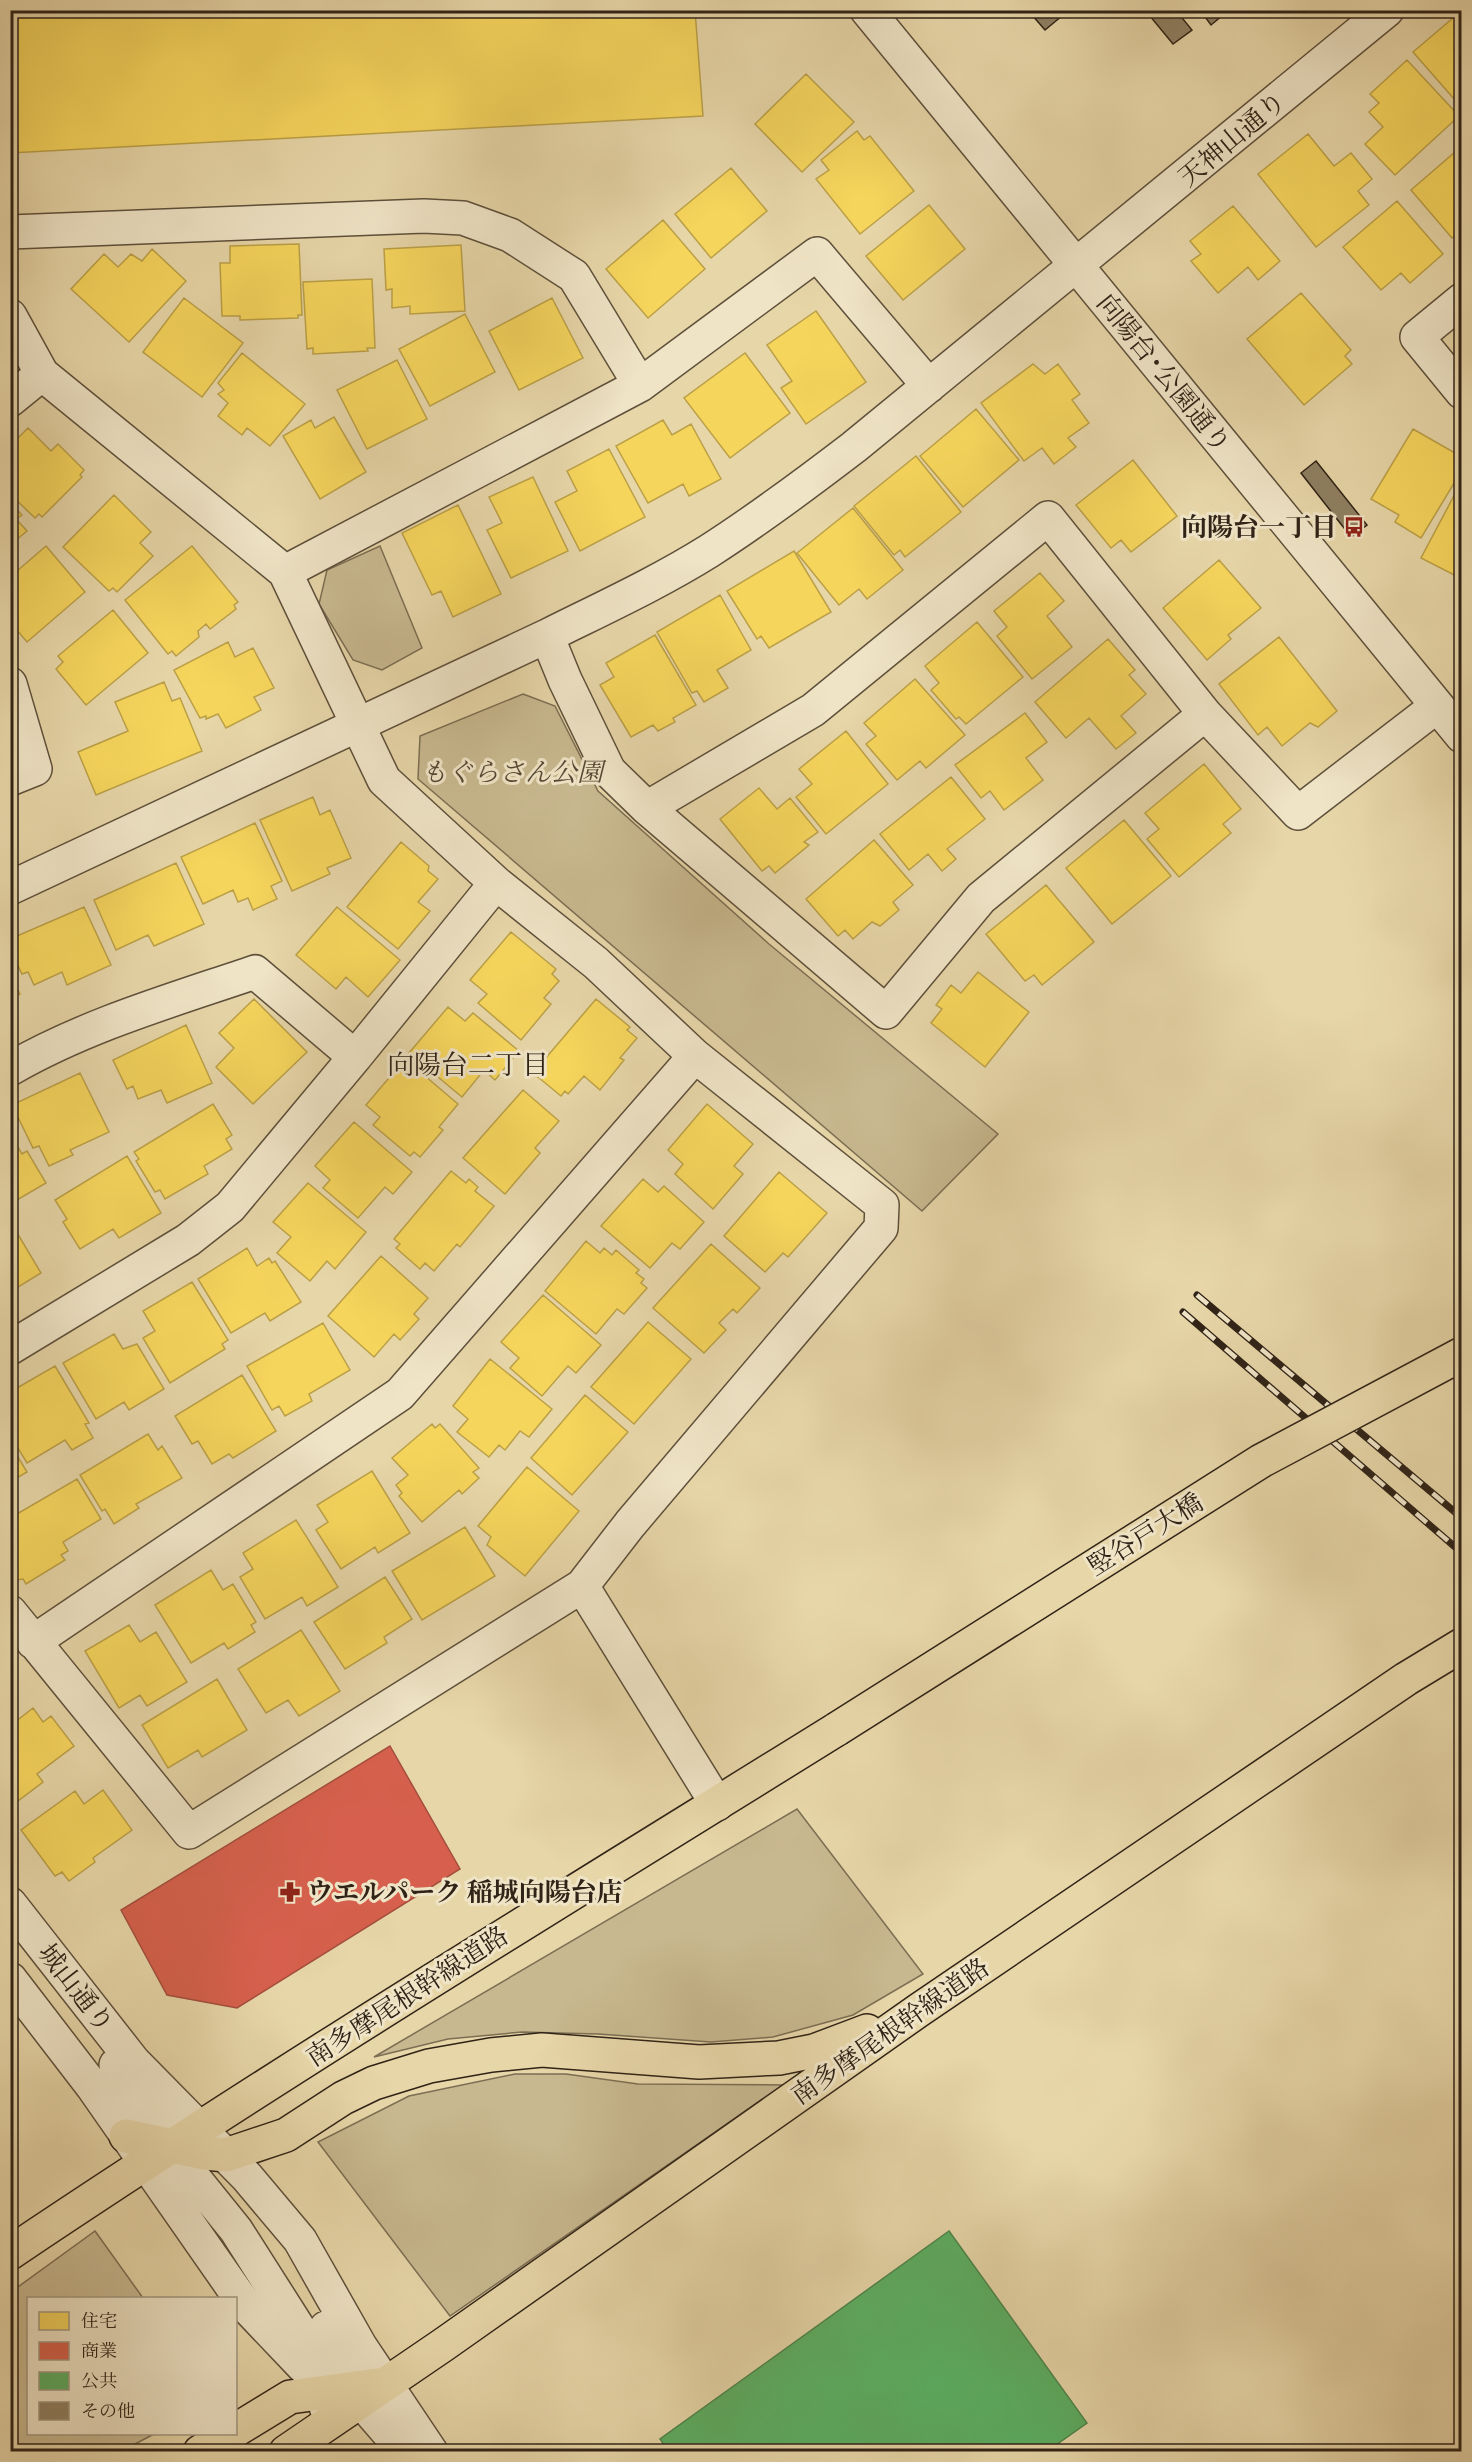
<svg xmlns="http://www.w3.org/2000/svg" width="1472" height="2462" font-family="'IM FELL Double Pica','Noto Serif JP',serif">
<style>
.green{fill:#c8b88f;stroke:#7c6e53;stroke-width:1.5}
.homes{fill:#f6d55c;stroke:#bba047;stroke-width:1.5}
.shops{fill:#d6604d;stroke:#a44e3d;stroke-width:1.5}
.public{fill:#5aae61;stroke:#4d844b;stroke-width:1.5}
.building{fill:#8f8062;stroke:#302317;stroke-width:1.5}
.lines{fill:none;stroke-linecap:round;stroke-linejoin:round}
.minor-casing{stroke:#5e503b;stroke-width:36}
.major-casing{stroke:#302317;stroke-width:36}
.minor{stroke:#efe4c6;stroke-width:33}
.major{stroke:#e7d6a8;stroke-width:33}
.rail-casing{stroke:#302317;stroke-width:7}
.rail{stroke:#efe4c6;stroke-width:4.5;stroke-dasharray:14;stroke-linecap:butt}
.major-bridge-casing{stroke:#302317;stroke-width:36;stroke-linecap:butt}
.major-bridge{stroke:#e7d6a8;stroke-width:33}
.labels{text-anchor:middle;stroke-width:6;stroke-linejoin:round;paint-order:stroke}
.street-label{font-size:26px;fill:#302317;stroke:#efe4c6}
.poi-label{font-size:26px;font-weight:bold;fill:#302317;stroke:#efe4c6;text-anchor:end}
.park-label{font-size:26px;font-style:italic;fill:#564835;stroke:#efe4c6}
.neighbourhood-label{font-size:27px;fill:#302317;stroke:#efe4c6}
</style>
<rect width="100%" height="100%" fill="#e7d6a8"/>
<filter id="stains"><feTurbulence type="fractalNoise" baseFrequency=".00333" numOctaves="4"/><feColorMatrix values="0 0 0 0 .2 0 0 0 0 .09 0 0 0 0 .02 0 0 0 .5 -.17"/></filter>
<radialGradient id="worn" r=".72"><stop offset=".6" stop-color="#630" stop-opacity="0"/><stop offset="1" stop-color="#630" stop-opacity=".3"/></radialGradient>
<path class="green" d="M380,546L422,648L382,670L353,660L319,604L327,570Z
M523,694L555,706L598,791L769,944L998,1134L922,1211L418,779L420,736Z
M797,1809L923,1974L853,2015L773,2037L711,2042L598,2034L522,2032L448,2039L374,2057Z
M515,2074H566L638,2084L783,2085L450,2316L318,2142L409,2096Z
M95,2231L143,2298H28V2434H154L122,2451H11V2292Z"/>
<path class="homes" d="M10,10H695L703,116L10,153Z
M1460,12L1462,14V108L1413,52Z
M1407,60L1459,116L1395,175L1365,144L1383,127L1369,112L1379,103L1370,94Z
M806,74L854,122L802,172L755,124Z
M857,131L864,140L870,136L914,191L860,234L816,179L829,170L821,160Z
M1308,134L1334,166L1351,153L1372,179L1358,191L1369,205L1316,247L1258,174Z
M1462,146V230L1452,238L1411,190Z
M731,168L767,211L711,258L675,214Z
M1397,201L1443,254L1410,283L1401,273L1381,290L1343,247Z
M929,205L965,249L903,300L866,256Z
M1233,206L1280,261L1258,280L1248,267L1218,293L1191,261L1201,254L1190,241Z
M663,220L705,269L648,318L606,269Z
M299,244L302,315H298V318L240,320V316H222L220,263H230V246Z
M461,245L465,311L410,314V306L392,308V289L386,290L384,249Z
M152,249L186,281L129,342L71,289L104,254L118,267L131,254L142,261Z
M372,279L375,348H367L368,351L313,354V348L307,349L303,282Z
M1301,293L1351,350L1345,356L1352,364L1304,405L1247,339Z
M184,298L243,343L202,397L143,352Z
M552,298L583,358L519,390L489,331Z
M816,311L866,382L806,424L781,388L792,381L767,345Z
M465,314L495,372L430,406L399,349Z
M242,353L305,404L270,446L247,428L242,435L218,416L228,403L218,394L224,390L218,383Z
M745,353L790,413L730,458L684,398Z
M397,360L427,419L367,449L337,390Z
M1033,364L1045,374L1058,364L1080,394L1072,400L1089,423L1068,438L1076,447L1054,464L1042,448L1024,461L981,403Z
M976,409L1019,460L963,507L920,456Z
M334,417L366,472L320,499L283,436L311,420L315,428Z
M663,420L672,435L691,424L721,479L689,496L683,484L648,503L616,446Z
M28,428L51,451L58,444L84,470L80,475L82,477L42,517L39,514L35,518L10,494V446Z
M1413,429L1462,457V470L1421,538L1395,522L1399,515L1371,499Z
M609,449L645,517L580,551L555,502L577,491L567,471Z
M916,456L961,512L905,557L900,550L894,555L854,506Z
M1133,460L1177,516L1131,552L1121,540L1111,548L1076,505Z
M533,477L568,551L511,578L487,530L502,523L489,497Z
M1457,490L1462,492V579L1421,558Z
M114,495L151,532L140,543L153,556L117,592L113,588L109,591L63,547Z
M10,502L22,515L16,519L27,531L10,545Z
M458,505L501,594L453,617L441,591L432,595L402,533Z
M853,508L903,570L867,599L859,589L839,605L797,553Z
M46,546L85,592L27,642L10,622V577Z
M192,546L238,602L234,605L236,609L210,629L206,624L198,631L199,637L176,656L172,651L168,654L125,600Z
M794,551L831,612L769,648L761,636L757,639L727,591Z
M1219,560L1261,608L1228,635L1231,639L1207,660L1163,608Z
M1040,573L1064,601L1047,616L1072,647L1032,679L997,636L1007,627L994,611Z
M720,595L751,650L717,670L728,688L704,702L697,691L692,693L657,632Z
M113,610L148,653L86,705L56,669L63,662L58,656Z
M977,622L1023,677L966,724L959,717L956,719L931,690L939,683L925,666Z
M655,635L696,705L673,718L675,722L658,731L653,725L631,737L600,685L614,677L606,663Z
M1279,637L1337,711L1318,727L1310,723L1282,746L1267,727L1258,735L1219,684Z
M1108,639L1135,670L1129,675L1146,694L1121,716L1136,733L1116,749L1089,718L1066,738L1035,702Z
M228,642L235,657L253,648L274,688L254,697L261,710L226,728L218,714L206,719V716L200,718L174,670Z
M915,679L965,735L926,768L920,761L897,780L866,744L876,736L864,723Z
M164,682L172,701L180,698L202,751L96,795L78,752L128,731L115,702Z
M1025,713L1047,742L1026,758L1043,780L1004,810L990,791L981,798L955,765Z
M846,731L888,784L826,834L796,797L812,784L799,769Z
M1204,764L1241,809L1223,824L1231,833L1179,877L1147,839L1159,829L1145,813Z
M951,777L985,819L947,849L956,859L942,871L928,854L909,870L880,834Z
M759,788L777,809L790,798L818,832L804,842L809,845L775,873L769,866L762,871L720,819Z
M313,797L320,815L330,810L351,858L327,868L330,874L292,891L260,820Z
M1124,820L1171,876L1112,924L1066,868Z
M255,823L282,881L271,886L277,899L253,910L248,898L238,902L233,890L203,904L181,857Z
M874,840L913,885L893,902L899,910L880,926L872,922L853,939L845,930L838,936L806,899Z
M401,842L429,866L428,871L438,879L418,902L430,911L398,949L347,907Z
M176,863L204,924L154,946L148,935L116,950L94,900Z
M1046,885L1094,942L1042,985L1034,975L1025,981L986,934Z
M84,907L111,965L67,985L62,972L34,985L28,972L22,974L10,949V939Z
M337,907L400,960L368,997L346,977L336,989L296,955Z
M511,932L556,969L552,974L559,981L544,998L551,1004L521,1040L478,1003L487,994L470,980Z
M978,972L1029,1012L985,1067L931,1023L942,1009L936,1005L951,985L961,993Z
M10,974L20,994L10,998Z
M254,999L307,1052L253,1104L216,1067L234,1048L219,1033Z
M596,999L630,1027L627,1030L637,1038L620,1058L624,1060L600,1090L584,1076L568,1094L565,1091L561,1096L533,1073Z
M448,1007L465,1021L473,1013L519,1051L495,1080L484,1070L462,1097L409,1053Z
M186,1025L212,1083L167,1103L161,1090L138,1099L133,1086L127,1089L113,1060Z
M405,1059L458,1104L439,1127L443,1130L420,1157L414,1152L410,1156L373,1125L380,1117L366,1105Z
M80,1073L109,1132L70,1150L73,1155L49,1166L39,1146L33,1148L12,1105Z
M523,1090L559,1121L535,1148L540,1153L505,1194L463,1158Z
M213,1104L232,1135L226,1139L232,1149L204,1166L208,1174L165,1199L160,1190L155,1192L136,1161L139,1159L134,1152Z
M707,1104L753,1144L734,1166L743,1174L713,1209L675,1174L683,1164L668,1150Z
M354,1122L412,1172L393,1194L385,1187L358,1218L323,1188L330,1180L315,1166Z
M10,1134L22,1154L27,1151L46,1183L17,1200L10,1193Z
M127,1156L161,1213L119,1238L113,1229L80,1249L63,1222L67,1219L55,1200Z
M451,1171L466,1183L469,1179L478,1187L475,1191L494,1206L460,1247L457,1244L434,1271L425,1263L420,1269L396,1248L400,1244L394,1239Z
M779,1172L827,1213L788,1257L783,1253L765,1272L724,1236Z
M643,1179L658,1192L664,1186L704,1222L680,1249L672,1243L650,1268L601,1226Z
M308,1183L366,1232L335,1269L327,1261L310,1281L277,1253L291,1237L273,1222Z
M13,1226L41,1273L10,1292V1228Z
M586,1241L600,1253L604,1248L612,1255L616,1250L639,1270L636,1273L644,1279L641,1283L647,1288L624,1314L617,1309L596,1334L545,1291Z
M711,1244L760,1288L737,1313L733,1309L719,1323L726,1330L704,1353L653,1308Z
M247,1248L257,1266L269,1258L272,1263L275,1261L301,1302L270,1321L265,1313L231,1333L198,1279Z
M381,1256L428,1298L414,1314L419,1319L400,1340L394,1334L374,1357L328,1316Z
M192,1282L228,1340L222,1344L225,1349L170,1383L143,1338L155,1331L143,1311Z
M543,1295L601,1345L576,1373L568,1366L542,1396L510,1368L519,1358L501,1342Z
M648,1322L691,1359L634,1424L591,1387Z
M323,1323L350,1370L309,1394L312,1401L285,1416L279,1406L272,1410L247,1366Z
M114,1334L123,1349L137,1344L164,1389L129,1410L124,1402L96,1419L63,1363Z
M490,1359L552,1409L529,1437L520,1431L505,1450L499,1445L489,1457L457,1432L468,1419L453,1406Z
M55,1366L89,1423L85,1424L93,1438L72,1450L65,1440L27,1463L10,1435V1416L15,1414L10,1406V1392Z
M242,1375L276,1431L233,1458L229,1454L212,1464L198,1441L192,1444L175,1416Z
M585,1395L628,1432L572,1495L531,1458Z
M432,1424L435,1428L440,1424L479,1468L473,1472L479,1478L462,1494L459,1490L422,1522L399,1496L402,1493L396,1485L408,1475L392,1458Z
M148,1434L158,1450L162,1446L182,1478L136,1504L139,1508L114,1524L105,1509L102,1511L80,1475Z
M10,1444L27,1472L10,1482Z
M527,1467L579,1511L525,1576L487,1545L491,1537L478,1526Z
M372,1471L410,1533L378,1553L375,1547L341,1569L316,1530L328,1522L317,1505Z
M77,1479L101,1519L63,1542L68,1551L61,1555L65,1560L26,1584L23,1579L17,1580L10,1569V1518Z
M296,1520L338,1587L307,1606L302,1597L265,1619L240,1577L253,1569L243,1553Z
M465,1527L495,1576L422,1620L392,1571Z
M211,1570L223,1590L233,1584L256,1622L251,1625L255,1632L228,1649L224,1643L191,1663L155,1605Z
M385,1577L412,1619L384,1637L387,1643L345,1669L314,1622Z
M129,1625L140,1642L156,1632L187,1682L147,1706L140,1695L119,1708L85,1651Z
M301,1630L340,1691L299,1716L288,1700L266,1713L238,1669Z
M217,1679L247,1730L202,1757L198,1750L168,1768L142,1725Z
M33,1708L43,1722L51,1716L74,1746L37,1774L43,1782L10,1807V1726Z
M103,1790L132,1830L93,1858L95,1862L69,1881L62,1872L55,1876L21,1830L75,1791L84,1804Z"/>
<path class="shops" d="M390,1746L460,1869L237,2008L167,1995L121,1910Z"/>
<path class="public" d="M949,2231L1087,2423L1046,2452H669L660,2439Z"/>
<path class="building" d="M1037,10H1069L1045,30L1032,15Z
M1145,10H1180L1178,13L1192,30L1173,44Z
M1200,10H1229L1211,25Z
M1316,461L1367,525L1351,537L1301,473Z"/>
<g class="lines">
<g class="minor-casing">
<path id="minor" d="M867,10L1462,736
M10,232L424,216L463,218L510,235L574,276L640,385
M1462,300L1417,337L1462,392
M10,316L42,374L285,572L384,780L496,883L596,963L695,1056L882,1205L881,1228L630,1524L582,1586L189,1832L10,1612
M10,400L42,374
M285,572L640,385L817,254L929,386
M547,636L565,680L609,771L647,808L886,1012L981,898L1205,714L1298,813L1437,706
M10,684L35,769L10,779
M647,808L813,710L1048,518L1205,714
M10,888L547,636C601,609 658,583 709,551C759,519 807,483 854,447L1387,10
M10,1069C86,1025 173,1000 255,972L355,1057L496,883
M10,1348L188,1240L230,1207L355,1057
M582,1586L717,1804
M33,1642L400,1394L695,1056
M10,1904L133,2061L247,2177L300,2240L360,2346L431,2452
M10,1979L93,2087L245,2305L303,2366L312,2372
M116,2065L190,2173L236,2230L299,2329L330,2418
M326,2328L357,2388L361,2401L405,2452"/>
</g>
<g class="major-casing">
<path id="major" d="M126,2136L205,2153L226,2155L286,2135L343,2098L374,2083L429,2066L491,2055L542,2050L699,2062L779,2058L814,2051L867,2031
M10,2253C281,2071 560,1901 837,1729
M236,2430L290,2397L377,2385
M200,2452L230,2434
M286,2452L443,2345L919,2010L1406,1679L1462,1645"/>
</g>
<use href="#minor" class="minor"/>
<use href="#major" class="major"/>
<g class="rail-casing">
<path id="rail" d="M1197,1295L1462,1518
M1183,1312L1462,1553"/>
</g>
<use href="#rail" class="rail"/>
<g class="major-bridge-casing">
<path id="major-bridge" d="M837,1729L1261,1461L1462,1354"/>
</g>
<use href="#major-bridge" class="major-bridge"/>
</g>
<defs>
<g id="bus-bare" transform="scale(1.62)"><path d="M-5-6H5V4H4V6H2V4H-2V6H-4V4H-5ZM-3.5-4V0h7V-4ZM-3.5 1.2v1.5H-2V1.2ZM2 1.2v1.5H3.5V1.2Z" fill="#8f2418" stroke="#efe4c6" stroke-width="2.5" paint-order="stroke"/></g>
<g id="pharmacy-bare" transform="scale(1.62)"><path d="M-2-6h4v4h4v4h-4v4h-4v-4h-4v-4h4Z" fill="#8f2418" stroke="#efe4c6" stroke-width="2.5" paint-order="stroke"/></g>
</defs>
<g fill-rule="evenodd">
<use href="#bus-bare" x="1354" y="527"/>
<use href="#pharmacy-bare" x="290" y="1892"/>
</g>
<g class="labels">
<g class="street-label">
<text transform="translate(1232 139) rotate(-40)" y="9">天神山通り</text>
<text transform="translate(1164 373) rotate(51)" y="9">向陽台･公園通り</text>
<text transform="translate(1145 1534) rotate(-32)" y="9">竪谷戸大橋</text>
<text transform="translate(76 1988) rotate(52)" y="9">城山通り</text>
<text transform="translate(407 1996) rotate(-33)" y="9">南多摩尾根幹線道路</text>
<text transform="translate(890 2031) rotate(-35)" y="9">南多摩尾根幹線道路</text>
</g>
<g class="poi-label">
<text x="1337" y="536">向陽台一丁目</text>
<text x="307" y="1901" text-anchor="start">ウエルパーク 稲城向陽台店</text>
</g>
<g class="park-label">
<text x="512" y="781">もぐらさん公園</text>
</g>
<g class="neighbourhood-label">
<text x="468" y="1074">向陽台二丁目</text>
</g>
</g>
<rect width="1472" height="2462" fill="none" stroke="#e7d6a8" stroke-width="36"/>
<rect x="12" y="12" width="1448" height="2438" fill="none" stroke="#302317" stroke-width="3"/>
<rect x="18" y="18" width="1436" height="2426" fill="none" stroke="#302317" stroke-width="1.5"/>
<rect x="27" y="2297" width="210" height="138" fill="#efe4c6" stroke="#a39780" stroke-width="1.5"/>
<rect x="39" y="2312" width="30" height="18" fill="#f6d55c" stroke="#a39780" stroke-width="1.5"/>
<text x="81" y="2327" font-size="18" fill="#302317">住宅</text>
<rect x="39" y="2342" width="30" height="18" fill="#d6604d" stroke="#a39780" stroke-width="1.5"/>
<text x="81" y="2357" font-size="18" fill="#302317">商業</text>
<rect x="39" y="2372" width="30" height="18" fill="#5aae61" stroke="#a39780" stroke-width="1.5"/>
<text x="81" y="2387" font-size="18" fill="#302317">公共</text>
<rect x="39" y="2402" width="30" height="18" fill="#8f8062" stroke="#a39780" stroke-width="1.5"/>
<text x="81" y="2417" font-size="18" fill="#302317">その他</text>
<rect width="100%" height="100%" filter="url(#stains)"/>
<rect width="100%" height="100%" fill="url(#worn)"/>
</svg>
